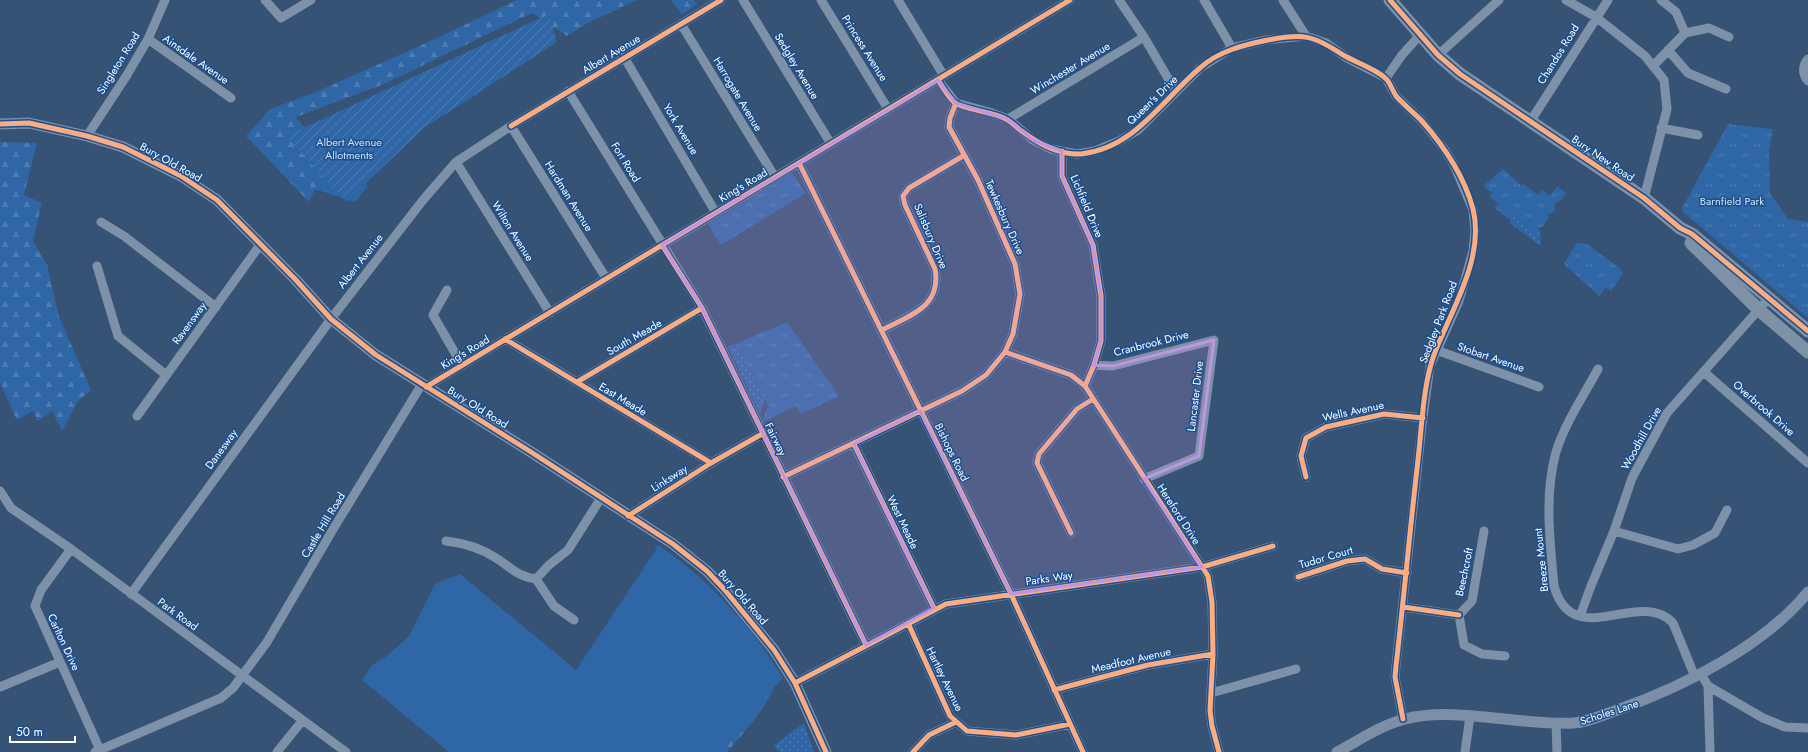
<svg xmlns="http://www.w3.org/2000/svg" width="1808" height="752" font-family="Jost,sans-serif">
<style>
.grass{fill:url(#grass-dots)}
.forest{fill:url(#forest-firs)}
.park{fill:url(#park-tufts)}
.garden{fill:url(#garden-furrows)}
.pitch{fill:#2f66a5}
.lines{fill:none;stroke-linecap:round;stroke-linejoin:round}
.minor{stroke:#7d92a8;stroke-width:9}
.major{stroke:#7d8ea7;stroke-width:11}
.highway{stroke:#7e92a7;stroke-width:13}
.cycleway-casing{stroke:#1b4f8f;stroke-width:8}
.cycleway{stroke:#ffac80;stroke-width:5}
.marked{fill:#bd96df;fill-opacity:0.2;stroke:#bd96df;stroke-width:3;stroke-linejoin:round}
.labels{text-anchor:middle;stroke-width:3;stroke-linejoin:round;paint-order:stroke}
.street-label{font-size:11px;fill:#fff;stroke:#1b4f8f}
.park-label{font-size:11px;fill:#cfe3fa;stroke:#1b4f8f}
</style>
<defs>
<pattern id="grass-dots" width="8" height="8" patternUnits="userSpaceOnUse"><rect width="8" height="8" fill="#2f66a5"/><path d="M2 2h.1M6 6h.1" fill="none" stroke="#4e7db2" stroke-width="1.8" stroke-linecap="round"/></pattern>
<pattern id="forest-firs" width="22" height="20" patternUnits="userSpaceOnUse"><rect width="22" height="20" fill="#2f66a5"/><path d="M5 1l3.5 6h-7zM16 11l3.5 6h-7z" fill="#4e7db2"/></pattern>
<pattern id="park-tufts" width="24" height="20" patternUnits="userSpaceOnUse"><rect width="24" height="20" fill="#2f66a5"/><path d="M3 7l-1-3M5 7V3M7 7l1-3M15 17l-1-3M17 17v-4M19 17l1-3" fill="none" stroke="#4e7db2"/></pattern>
<pattern id="garden-furrows" width="10" height="10" patternUnits="userSpaceOnUse"><rect width="10" height="10" fill="#2f66a5"/><path d="M-1 1l2-2M0 10L10 0M9 11l2-2" fill="none" stroke="#4e7db2"/></pattern>
</defs>
<rect width="100%" height="100%" fill="#365274"/>
<path class="grass" d="M1498,204L1531,230H1537L1539,229L1540,230L1541,244L1539,245L1510,223L1511,221L1495,208Z
M738,343L765,400L760,414L728,347Z
M768,406L773,417L765,421L763,419Z
M804,723L814,752H780L773,746Z"/>
<path class="forest" d="M517,0H637L588,23L567,36L532,13L384,84L296,117L328,156L368,186L355,202L315,189L309,202L246,136L270,109L311,94L424,44Z
M671,0H694L697,4L682,15Z
M0,142L37,143L24,195L42,203L33,241L47,265L59,317L91,390L78,401L62,431L52,411L38,421L33,411L17,420L0,383Z
M777,679C768,708 746,730 727,752H690Z"/>
<path class="park" d="M1728,124L1773,129L1769,151L1770,193L1788,219L1808,222V318L1683,212L1682,208Z
M1503,169L1522,186L1524,184L1538,195L1542,190L1550,196L1557,186L1566,193L1560,202L1558,201L1554,206L1556,208L1551,214L1549,213L1548,215L1549,217L1542,228L1540,227L1536,231L1531,230L1490,197L1492,193L1483,186Z
M792,173L806,193L721,245L708,224Z
M1576,243L1587,244L1620,268L1623,274L1611,291L1606,287L1599,296L1564,264Z
M787,322L839,396L801,414L796,406L773,417L738,343Z"/>
<path class="garden" d="M549,14L557,42L424,128L346,202L286,136Z"/>
<path class="pitch" d="M658,545C708,578 752,627 783,678L712,752H449L362,680L372,665L387,656L409,636L435,584L460,574L576,670L657,548L655,547Z"/>
<g class="lines">
<path class="minor" d="M265,0L281,18L311,0
M743,0L831,144
M821,0L888,109
M898,0L944,76
M1119,0L1144,37L1176,92
M1204,0L1232,48
M1283,0L1306,36
M1566,0L1596,17L1645,56L1664,80L1667,109L1644,198
M681,24L775,177
M1685,33L1709,28L1729,37
M148,39L231,98
M1668,50L1688,73L1726,89
M1438,55L1499,0
M624,57L716,213
M1808,59C1802,66 1802,74 1808,81
M1653,66L1685,33L1676,12L1661,0
M1386,78L1396,96L1422,121L1445,150L1454,165L1473,210L1475,231L1473,251L1459,301L1430,366L1422,425L1396,666L1395,677L1403,719
M1386,78L1402,55L1420,35
M938,80L956,103L989,112L1008,119L1033,140L1051,149L1077,154L1095,151L1119,141L1138,130L1200,68L1232,48L1266,40L1306,36L1326,43L1347,58L1386,78
M568,91L702,308L866,645
M1008,119L1144,37
M1530,122L1608,0
M511,126L606,278
M1661,128L1698,135
M87,136L127,75L148,39L165,0
M1062,151V176L1093,245L1101,296V341L1094,365L1085,386
M456,162L550,313
M799,163L1011,594L1083,752
M101,222L124,236L216,307
M97,266L118,336L166,375
M447,290L433,315L462,365
M882,330C910,315 942,307 935,269L905,205L903,196L909,188L963,156
M505,339L711,463
M1436,350L1539,387
M1005,352L1071,375L1085,386L1208,576L1212,602L1213,654L1210,711L1212,726L1219,752
M1094,365L1113,366L1214,340L1199,456L1144,479
M1598,369C1584,395 1565,423 1556,452C1544,495 1550,542 1554,586C1573,653 1639,587 1673,623L1695,677
M1704,372L1808,463
M577,382L702,308
M426,387L1070,0
M137,416L260,245
M854,444L934,608
M783,477L962,391L986,375L1005,352L1013,334L1020,294L1015,264L978,180L949,127L950,118L956,103
M1306,477L1301,456L1306,438L1326,427L1384,414L1423,418
M0,491L11,508L71,549L346,752
M628,516L711,463L762,434
M1484,531L1472,601L1459,615L1464,645L1482,654L1505,656
M1614,531L1678,549L1693,545L1715,533L1727,510
M1071,533L1037,463L1039,454L1077,409L1093,399
M446,541C463,543 481,548 496,558C512,568 516,576 536,579
M71,549L41,590L35,606L100,750
M1298,577L1347,561L1365,559L1382,569L1407,573
M131,594L331,319L423,200L456,162L511,126L721,0
M1403,607L1459,615
M1580,616L1591,586L1614,531L1632,478L1667,413L1769,298
M574,620L554,606L536,579L549,565L568,550L601,498
M908,623L950,716L967,731L1016,735L1070,724
M1701,674L1708,686L1763,718L1785,727L1808,728
M795,683L946,604L1202,567L1273,546
M1708,686L1710,752
M0,687L60,662
M1054,690L1148,665L1213,654
M1211,693L1296,669
M1556,723L1557,752
M95,752L221,698L233,688L267,642L335,526L422,384
M277,752L302,721
M913,752L929,735L956,722
M1465,752L1470,716"/>
<path class="major" d="M0,124L29,123L87,136L123,147L181,176L217,200L295,279L331,319L376,355L531,452L673,544L707,571L724,589L774,650L795,683L826,752
M1337,752C1358,741 1381,725 1405,719C1455,706 1521,726 1574,723C1589,722 1605,714 1620,709C1684,686 1764,646 1808,592"/>
<path class="highway" d="M1390,0L1438,55L1460,74L1644,198L1680,228L1692,234L1808,331
M1691,243L1759,310L1808,352"/>
<g class="cycleway-casing">
<path id="cycleway" d="M1390,0L1438,55L1460,74L1644,198L1680,228L1692,234L1808,331
M938,80C943,87 948,97 955,103C964,109 992,112 1004,118C1011,121 1016,127 1023,132C1039,144 1060,155 1081,154C1135,148 1162,100 1200,68C1219,51 1243,45 1268,40C1303,33 1313,35 1343,55C1355,62 1381,71 1388,81C1391,86 1393,91 1396,96C1404,105 1413,112 1421,120C1444,146 1464,175 1473,209C1485,257 1452,309 1435,352C1423,383 1422,426 1418,460C1410,528 1404,597 1396,666L1395,677L1403,719
M0,124L29,123L87,136L123,147L181,176L217,200L295,279L331,319L376,355L531,452L673,544L707,571L724,589L774,650L795,683L826,752
M511,126L721,0
M1062,151V176L1093,245L1101,296V341L1094,365L1085,386
M799,163L1011,594L1083,752
M662,245L702,308L866,645
M882,330C910,315 942,307 935,269L905,205L903,196L909,188L963,156
M505,339L711,463
M1005,352L1071,375L1085,386L1208,576L1212,602L1213,654L1210,711L1212,726L1219,752
M577,382L702,308
M426,387L1070,0
M854,444L934,608
M783,477L962,391L986,375L1005,352L1013,334L1020,294L1015,264L978,180L949,127L950,118L956,103
M1306,477L1301,456L1306,438L1326,427L1384,414L1423,418
M628,516L711,463L762,434
M1071,533L1037,463L1039,454L1077,409L1093,399
M1298,577L1347,561L1365,559L1382,569L1407,573
M1403,607L1459,615
M908,623L950,716L967,731L1016,735L1070,724
M795,683L946,604L1202,567L1273,546
M1054,690L1148,665L1213,654
M913,752L929,735L956,722"/>
</g>
<use href="#cycleway" class="cycleway"/>
</g>
<path class="marked" d="M938,80L956,103L1008,119L1033,140L1062,151V176L1093,245L1101,296V341L1094,365L1113,366L1214,340L1199,456L1144,479L1202,567L1011,594L920,411L854,444L934,608L866,645L702,308L662,245Z"/>
<g class="labels">
<g class="street-label">
<text transform="translate(865 48) rotate(58)" y="4">Princess Avenue</text>
<text transform="translate(611 54) rotate(-31)" y="4">Albert Avenue</text>
<text transform="translate(1558 54) rotate(-58)" y="4">Chandos Road</text>
<text transform="translate(196 59) rotate(35)" y="4">Ainsdale Avenue</text>
<text transform="translate(118 63) rotate(-58)" y="4">Singleton Road</text>
<text transform="translate(797 66) rotate(59)" y="4">Sedgley Avenue</text>
<text transform="translate(1070 68) rotate(-31)" y="4">Winchester Avenue</text>
<text transform="translate(738 94) rotate(59)" y="4">Harrogate Avenue</text>
<text transform="translate(1152 100) rotate(-44)" y="4">Queen's Drive</text>
<text transform="translate(681 129) rotate(59)" y="4">York Avenue</text>
<text transform="translate(1603 158) rotate(34)" y="4">Bury New Road</text>
<text transform="translate(171 162) rotate(29)" y="4">Bury Old Road</text>
<text transform="translate(626 162) rotate(58)" y="4">Fort Road</text>
<text transform="translate(743 185) rotate(-31)" y="4">King's Road</text>
<text transform="translate(569 196) rotate(58)" y="4">Hardman Avenue</text>
<text transform="translate(1087 206) rotate(67)" y="4">Lichfield Drive</text>
<text transform="translate(1005 217) rotate(66)" y="4">Tewkesbury Drive</text>
<text transform="translate(513 231) rotate(58)" y="4">Wilton Avenue</text>
<text transform="translate(931 236) rotate(67)" y="4">Salisbury Drive</text>
<text transform="translate(360 261) rotate(-52)" y="4">Albert Avenue</text>
<text transform="translate(1438 322) rotate(-69)" y="4">Sedgley Park Road</text>
<text transform="translate(189 323) rotate(-54)" y="4">Ravensway</text>
<text transform="translate(634 337) rotate(-30)" y="4">South Meade</text>
<text transform="translate(1151 343) rotate(-14)" y="4">Cranbrook Drive</text>
<text transform="translate(465 352) rotate(-31)" y="4">King's Road</text>
<text transform="translate(1491 357) rotate(19)" y="4">Stobart Avenue</text>
<text transform="translate(1195 396) rotate(-83)" y="4">Lancaster Drive</text>
<text transform="translate(623 399) rotate(31)" y="4">East Meade</text>
<text transform="translate(478 407) rotate(32)" y="4">Bury Old Road</text>
<text transform="translate(1764 408) rotate(41)" y="4">Overbrook Drive</text>
<text transform="translate(1353 411) rotate(-12)" y="4">Wells Avenue</text>
<text transform="translate(1641 438) rotate(-61)" y="4">Woodhill Drive</text>
<text transform="translate(776 439) rotate(64)" y="4">Fairway</text>
<text transform="translate(221 449) rotate(-54)" y="4">Danesway</text>
<text transform="translate(952 452) rotate(64)" y="4">Bishops Road</text>
<text transform="translate(669 478) rotate(-32)" y="4">Linksway</text>
<text transform="translate(1179 514) rotate(57)" y="4">Hereford Drive</text>
<text transform="translate(903 522) rotate(64)" y="4">West Meade</text>
<text transform="translate(323 525) rotate(-59)" y="4">Castle Hill Road</text>
<text transform="translate(1326 557) rotate(-16)" y="4">Tudor Court</text>
<text transform="translate(1541 560) rotate(-96)" y="4">Breeze Mount</text>
<text transform="translate(1464 572) rotate(-78)" y="4">Beechcroft</text>
<text transform="translate(1049 578) rotate(-8)" y="4">Parks Way</text>
<text transform="translate(743 597) rotate(49)" y="4">Bury Old Road</text>
<text transform="translate(178 614) rotate(36)" y="4">Park Road</text>
<text transform="translate(64 642) rotate(65)" y="4">Carlton Drive</text>
<text transform="translate(1131 660) rotate(-13)" y="4">Meadfoot Avenue</text>
<text transform="translate(945 679) rotate(64)" y="4">Hartley Avenue</text>
<text transform="translate(1609 712) rotate(-18)" y="4">Scholes Lane</text>
</g>
<g class="park-label">
<text x="349" y="146">Albert Avenue<tspan x="349" dy="13">Allotments</tspan></text>
<text x="1732" y="205">Barnfield Park</text>
</g>
</g>
<path d="M10 736v6h65v-6" fill="none" stroke="#ffffff" stroke-width="2"/>
<text x="16" y="736" font-size="12" fill="#ffffff" stroke="#1b4f8f" stroke-width="3" paint-order="stroke">50 m</text>
</svg>
